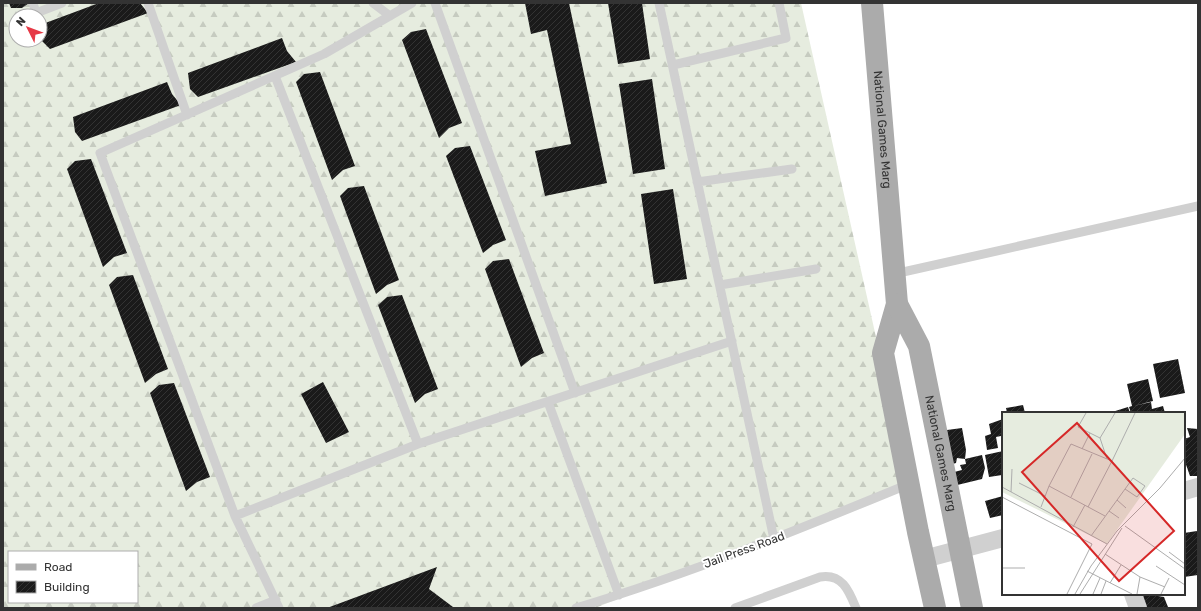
<svg xmlns="http://www.w3.org/2000/svg" width="1201" height="611" font-family="Rubik,sans-serif">
<style>
.forest{fill:url(#forest-firs);fill-rule:evenodd}
.building{fill:url(#building-hatch)}
.lines{fill:none;stroke-linecap:round;stroke-linejoin:round}
.service{stroke:#d0d0d0;stroke-width:9}
.minor{stroke:#d0d0d0;stroke-width:18}
.primary{stroke:#ababab;stroke-width:22}
.labels{text-anchor:middle;stroke-width:4;stroke-linejoin:round;paint-order:stroke}
.street-label{font-size:12px;fill:#333;stroke:#fff}
.inset-road{fill:none;stroke:#adadad;stroke-width:1}
.view{fill:#d62828;fill-opacity:0.15;stroke:#d62828;stroke-width:2}
.inset-edge{fill:none;stroke:#333;stroke-width:2}
</style>
<defs>
<pattern id="forest-firs" width="22" height="20" patternUnits="userSpaceOnUse"><rect width="22" height="20" fill="#e6ecdf"/><path d="M5 1l3.5 6h-7zM16 11l3.5 6h-7z" fill="#c6cbc0"/></pattern>
<pattern id="building-hatch" width="6" height="6" patternUnits="userSpaceOnUse"><rect width="6" height="6" fill="#1a1a1a"/><path d="M-1 1l2-2M0 6l6-6M5 7l2-2" fill="none" stroke="#333"/></pattern>
</defs>
<rect width="100%" height="100%" fill="#fff"/>
<path class="forest" d="M3,3H801L909,484L595,608H3ZM16,16H40V40H16ZM9,552H137V602H9Z"/>
<path class="building" d="M9,3H29L22,8H11Z
M99,3H140L148,13L50,49L42,41L40,25Z
M525,3H569L607,183L545,196L535,151L571,144L547,30L531,34Z
M608,3H642L650,59L618,64Z
M426,29L462,123L449,128L439,138L402,40L411,32Z
M282,38L287,51L296,62L198,97L190,89L188,73Z
M320,72L355,166L343,170L332,180L296,82L304,74Z
M652,79L665,169L633,174L619,84Z
M167,82L172,94L181,105L82,141L75,132L73,117Z
M470,146L506,240L493,245L483,253L446,156L455,148Z
M91,159L127,253L114,257L103,267L67,169L75,161Z
M364,186L399,280L387,285L376,294L340,196L348,188Z
M673,189L687,279L654,284L641,194Z
M509,259L544,353L532,358L521,367L485,269L493,261Z
M133,275L168,369L156,374L145,383L109,285L117,277Z
M402,295L438,389L425,394L415,403L378,305L387,297Z
M1178,359L1185,393L1160,398L1153,364Z
M1148,379L1153,401L1134,406L1151,402L1152,409L1163,406L1165,413H1131L1129,407L1132,406L1127,384Z
M323,382L349,432L326,443L301,394Z
M174,383L210,477L197,482L186,491L150,393L159,385Z
M1023,405L1025,413H1007L1006,408Z
M1128,407L1130,413H1109Z
M1003,419V442L1001,436L996,437L998,448L987,450L985,436L991,434L989,424Z
M962,428L966,450L965,459L957,458L956,463L949,465L947,430Z
M1187,428L1198,429V476H1190L1184,459V439L1190,437Z
M1003,451L1002,475L989,477L985,455Z
M982,455L985,468L982,479L949,487L946,474L962,470L960,465L966,464L965,459Z
M1003,496V515L990,518L985,501Z
M1197,531L1198,575L1184,577V533Z
M437,567L429,589L453,607L327,608Z
M1140,594H1157L1158,596L1164,597L1168,607L1164,608H1142Z"/>
<g class="lines">
<path class="service" d="M33,3L36,13L62,3
M148,3L187,115
M373,3L390,16
M435,3L575,393
M659,3L774,539
M673,65L786,38L779,3
M275,76L418,444
M697,182L792,169
M894,274L1198,206
M720,285L816,269
M548,402L619,595
M235,516L100,153L324,54L412,3
M256,608L276,600
M279,608L235,516L418,444L732,341
M576,608C689,574 800,529 909,484
M735,608L820,577C842,573 849,591 856,608"/>
<path class="minor" d="M1184,491L1198,487
M924,559L1003,538
M1133,594L1138,608"/>
<g class="primary">
<path id="s1" d="M872,3L897,304L883,353L918,532L935,608"/>
<path id="s2" d="M897,304L919,346L972,608"/>
</g>
</g>
<g class="labels">
<g class="street-label">
<text dy="4" stroke="none"><textPath href="#s1" startOffset="127">National Games Marg</textPath></text>
<text dy="4" stroke="none"><textPath href="#s2" startOffset="157">National Games Marg</textPath></text>
<text transform="translate(744 550) rotate(-20)" y="4">Jail Press Road</text>
</g>
</g>
<g transform="translate(1002 412)">
<rect width="183" height="183" fill="#fff"/>
<path d="M0,1H183V22L105,132L0,80Z" fill="#e6ecdf"/>
<path class="inset-road" d="M84,1L76,15L98,26L113,1M98,26L105,47M80,37L88,21M17,71L43,84M47,74L69,32L110,49L133,1M0,75L105,132M9,80L10,57M0,85L90,132L65,182M69,85L90,42M115,88L124,96M39,95L47,74L103,104M86,95L110,49M107,99L117,106M123,114L183,157M71,115L83,93M89,124L131,66L143,74L135,85L123,77M167,140L183,152M103,142L138,165L135,182M154,154L183,173M0,156H23M85,159L130,182M138,165L163,175M108,171L119,153M73,182L89,154L115,119L158,76L183,46M78,182L120,116M91,182L98,166M99,182L104,169M159,182L167,166"/>
<path class="view" d="M75,11L172,119L117,169L20,60Z"/>
<rect width="183" height="183" class="inset-edge"/>
</g>
<rect width="1201" height="611" fill="none" stroke="#333333" stroke-width="8"/>
<rect x="8" y="551" width="130" height="52" fill="#ffffff" stroke="#adadad"/>
<rect x="16" y="564" width="20" height="6" fill="#ababab" stroke="#adadad"/>
<text x="44" y="571" font-size="12" fill="#333333">Road</text>
<rect x="16" y="581" width="20" height="12" fill="url(#building-hatch)" stroke="#adadad"/>
<text x="44" y="591" font-size="12" fill="#333333">Building</text>
<g transform="translate(28 28) rotate(312)"><circle r="19" fill="#ffffff" stroke="#adadad"/>
<path d="M0-3L7 15L0 10L-7 15Z" fill="#e63946"/>
<text y="-6" font-size="11" font-weight="bold" text-anchor="middle" fill="#333333">N</text>
</g>
</svg>
